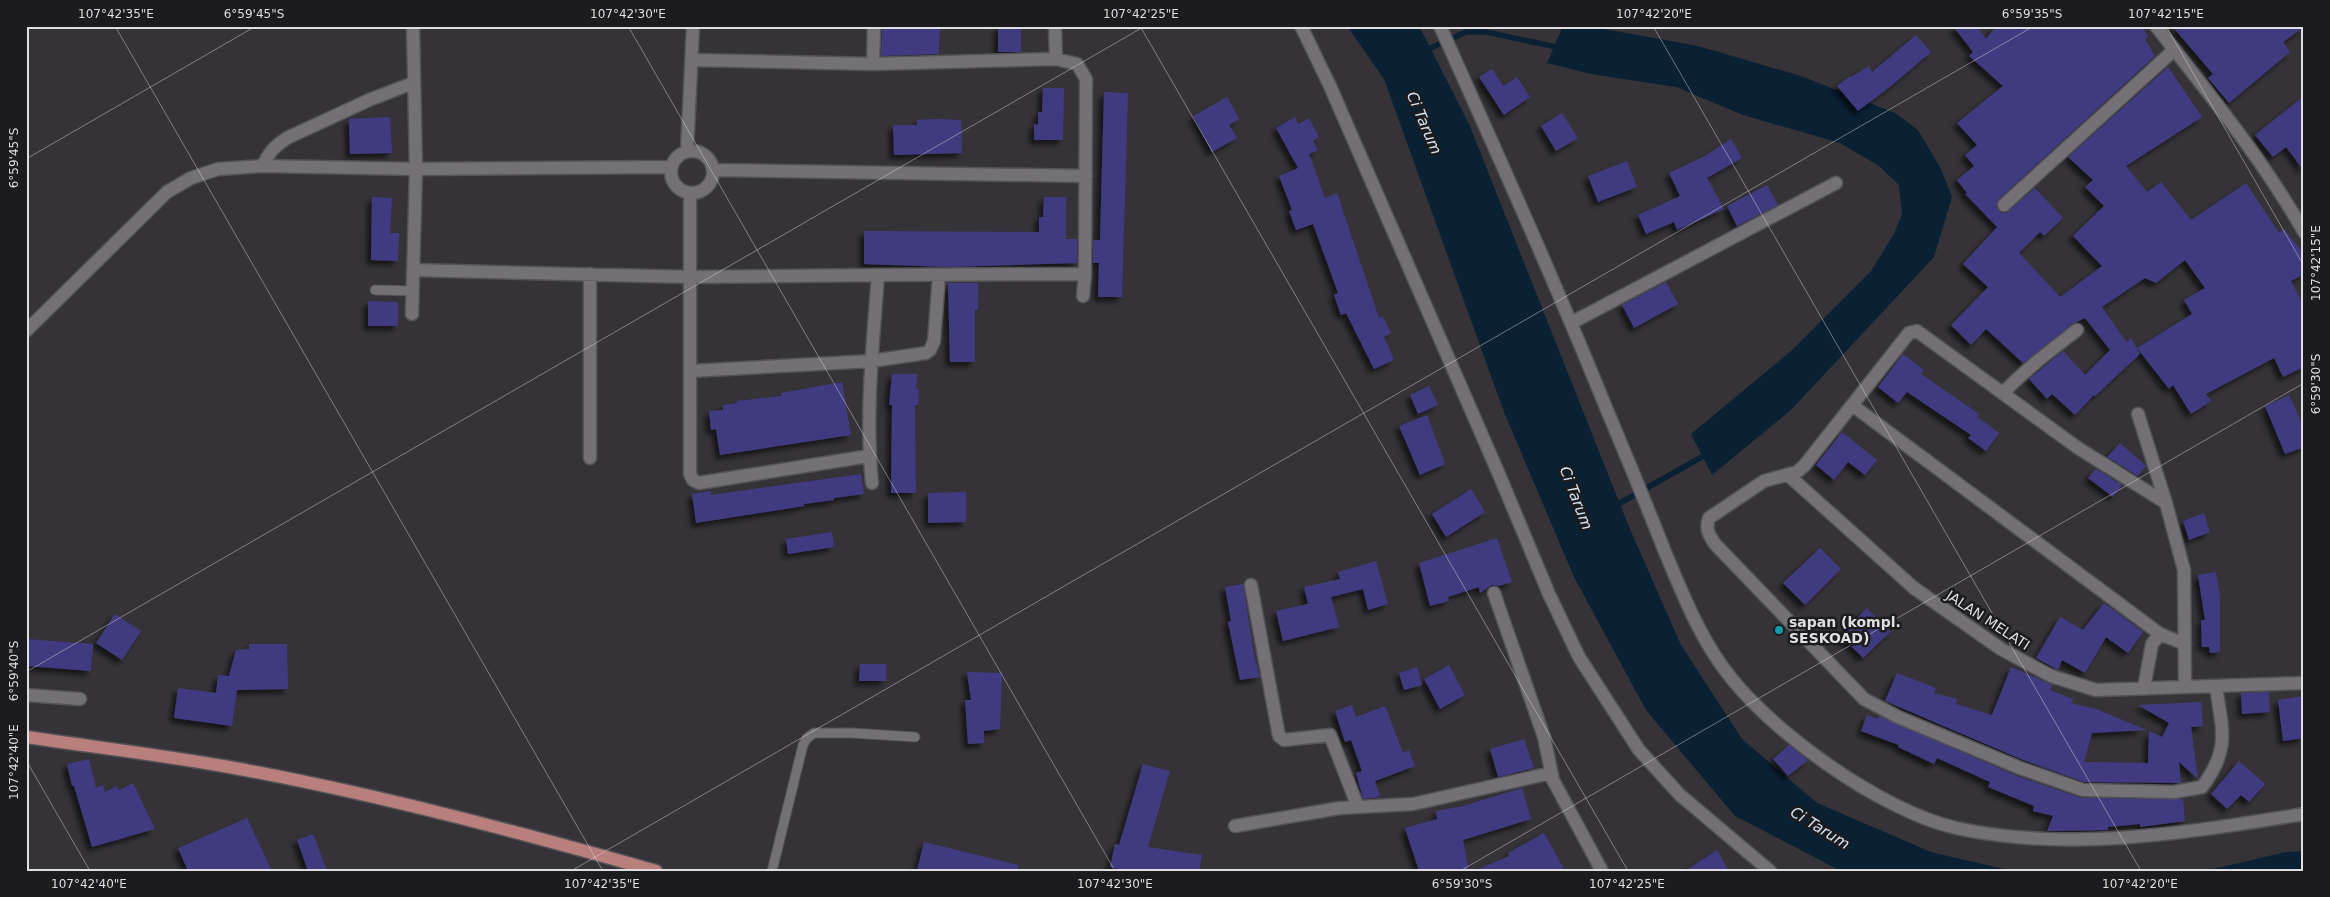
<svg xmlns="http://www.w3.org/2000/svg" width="2330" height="897" font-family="'DejaVu Sans',sans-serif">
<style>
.water{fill:#0a2033}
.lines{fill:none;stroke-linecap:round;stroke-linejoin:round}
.stream{stroke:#0a2033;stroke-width:5.5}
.building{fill:#413b81;filter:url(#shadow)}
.service-casing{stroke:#535255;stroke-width:11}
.minor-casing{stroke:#535255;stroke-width:15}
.tertiary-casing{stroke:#535255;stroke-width:15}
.primary-casing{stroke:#535255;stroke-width:15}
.service{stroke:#737176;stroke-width:9}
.minor{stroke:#737176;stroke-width:12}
.tertiary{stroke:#737176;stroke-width:12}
.primary{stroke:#b87f7d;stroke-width:12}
.ticks{fill:none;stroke:#dfdee0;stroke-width:1;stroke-opacity:0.45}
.culture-dot{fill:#0f9aa8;stroke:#1c1b1d;stroke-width:2}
.labels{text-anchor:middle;stroke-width:5;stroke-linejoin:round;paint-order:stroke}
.street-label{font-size:14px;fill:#dfdee0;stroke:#1c1b1d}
.poi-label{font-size:14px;font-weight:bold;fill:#dfdee0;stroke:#1c1b1d;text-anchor:start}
.water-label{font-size:15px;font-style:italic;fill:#d4e5f5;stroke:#1c1b1d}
.neatline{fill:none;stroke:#dfdee0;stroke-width:2}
.ticks-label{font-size:12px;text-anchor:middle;fill:#dfdee0}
</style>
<defs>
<filter id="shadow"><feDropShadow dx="-4.5" dy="4.5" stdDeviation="2.5" flood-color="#0009"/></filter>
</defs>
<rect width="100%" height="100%" fill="#353337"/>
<path class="water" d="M1347,26H1419L1469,124L1629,527L1681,645L1742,739L1817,803L1931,852L2012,871H1841L1735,816L1646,710L1574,577L1504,412L1384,79Z
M1563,26H1587L1698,46L1801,76L1895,113L1918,130L1941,169L1952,197L1934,257L1791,410L1712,475L1691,434L1791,351L1871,271L1894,234L1902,214L1899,185L1879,166L1840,143L1743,115L1676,87L1591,74L1547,63Z
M2304,851V871H2205L2286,852Z"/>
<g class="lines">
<path class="stream" d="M1424,51L1466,32H1486L1561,48
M1613,507L1707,454"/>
</g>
<path class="building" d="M882,26H940L939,54L881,56Z
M998,26H1021V52H998Z
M1953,26H1977L1986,39L1996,26H2142L2148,37L2145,39L2155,56L1999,199L1996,207L2001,213H2006L2035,188L2063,218L2044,236L2040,232L2019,253L2060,297L2102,266L2073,236L2104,206L2085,187L2093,180L2068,157L2168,67L2202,117L2126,166L2147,192L2161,182L2191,220L2246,183L2279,233L2284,229L2304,254V274L2291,281L2304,307V367L2283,377L2274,358L2206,394L2211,401L2191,414L2173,385L2169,389L2137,348L2192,314L2184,300L2205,288L2185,260L2156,283L2145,278L2102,307L2127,343L2131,338L2140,354L2095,396L2094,395L2075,415L2052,394L2047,399L2029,379L2063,351L2085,375L2110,350L2085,318L2072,324L2023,363L1986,329L1971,345L1951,325L1988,287L1963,264L1997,227L1965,194L1967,193L1957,180L1974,166L1965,155L1977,145L1957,123L2003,86L1969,56L1973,52Z
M2172,26H2304V27L2283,42L2290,52L2229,103L2208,78L2213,74Z
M1916,35L1931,52L1891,86L1858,111L1837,86L1850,76L1851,77L1869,66L1872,72Z
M1492,69L1503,86L1517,77L1530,97L1504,115L1479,77Z
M1043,88H1064L1063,140H1034V124L1038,125V112H1042Z
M1104,92L1128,93L1122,297H1098L1099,263H1093V240H1100Z
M2304,96V171L2286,147L2273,157L2255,135Z
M1227,97L1239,119L1229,125L1237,138L1212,152L1193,116Z
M1562,113L1578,138L1556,151L1541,126Z
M390,117L392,153L350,154L349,119Z
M1295,117L1298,124L1309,118L1319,137L1313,141L1318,150L1309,154L1325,198L1337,193L1379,318L1383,317L1391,333L1384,337L1394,360L1374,369L1346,313L1341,315L1334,295L1338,293L1313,224L1296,230L1289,211L1292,210L1279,176L1298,168L1276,128Z
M937,119L961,120L962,153L894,155L893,125H917V120Z
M1731,139L1742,158L1707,178L1724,209L1677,230L1674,222L1646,234L1638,215L1680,196L1669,173L1705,156Z
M1627,161L1637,187L1598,202L1588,176Z
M1767,185L1778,205L1737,226L1727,206Z
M372,197L392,198L390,233H399L398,261L371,260Z
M1044,197H1066V239H1077V263L948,267L864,264V231L1039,232V217H1043Z
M1666,282L1678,304L1634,328L1622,305Z
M948,283H978V310H975V362H950Z
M368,301L398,302V326H368Z
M1903,354L1924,370L1921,374L1979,414L1977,417L1999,433L1986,451L1968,438L1971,435L1907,392L1898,403L1878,387Z
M892,374H917L916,389H919L918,405H915L916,493H891L892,405H889Z
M842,382L851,435L720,455L716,429L711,430L709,411L723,410V405L737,403V401L781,396V393Z
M1429,386L1438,405L1418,414L1410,395Z
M2289,395L2304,428V447L2285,454L2265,406Z
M1427,415L1445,464L1420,475L1399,426Z
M1842,432L1877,460L1865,475L1848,462L1834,480L1816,465Z
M2120,443L2146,466L2138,476L2107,457Z
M2096,469L2122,485L2113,497L2088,478Z
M861,474L864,494L834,498V500L804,504V506L696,523L692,494L711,491V495Z
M1471,489L1485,512L1446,537L1432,514Z
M966,492V522L928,523V493Z
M2204,513L2210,532L2189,540L2183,521Z
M832,532L834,547L788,554L786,539Z
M1497,538L1512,582L1499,586L1492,585L1480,593L1479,587L1448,597L1449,601L1430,606L1419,563Z
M1820,548L1841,569L1805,605L1783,583Z
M1376,561L1388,604L1368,610L1363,589L1331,597L1339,627L1283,641L1276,611L1308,604L1304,587L1340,579L1338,572Z
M2216,572L2220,596V652L2210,653L2209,647H2202L2201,620H2205L2198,575Z
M1243,584L1254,655L1260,677L1240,680L1228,622L1231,621L1225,587Z
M2104,603L2143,632L2128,653L2106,637L2085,673L2062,660L2058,670L2036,658L2060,617L2083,630Z
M1867,608L1890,632L1863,658L1840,635Z
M115,614L141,631L122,660L96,643Z
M26,639L93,644L91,671L26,666Z
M249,644H287L288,689L237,690L232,726L174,718L178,688L216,693L218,675L229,676L236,650L249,649Z
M860,664H886V681H859Z
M1449,665L1465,695L1440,709L1424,679Z
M1417,667L1422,685L1404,690L1399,673Z
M2011,667L2052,685L2050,690L2073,699L2071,703L2096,709L2147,730L2092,733L2084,762L2148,763L2149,731L2162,737L2169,723L2138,705L2201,702L2203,726L2191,727L2198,779L2179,762L2181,783L2084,782L2023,760L1885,701L1897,673L1936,688L1934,693L1957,699L1956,704L1992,715Z
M967,672L1002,673L1000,729L984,731V743L968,744L965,700H971Z
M2269,692L2270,712L2242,714L2241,693Z
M2304,696V738L2283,741L2278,700Z
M1352,705L1356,717L1385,706L1403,753L1409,750L1415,766L1375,781L1380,796L1374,798L1363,799L1356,773L1362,771L1351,740L1345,742L1335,711Z
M1867,715L1878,719L1879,716L2017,776L2081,798L2183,799L2185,821L2140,827V824L2108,827V830L2047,831L2053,816L2033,811L2034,806L1988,787L1990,782L1937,758L1934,764L1898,747L1899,745L1861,731Z
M1524,739L1534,768L1498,777L1490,749Z
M1789,745L1808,760L1788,776L1773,759Z
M89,759L96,788L103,785L105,792L117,786L119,790L133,783L155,829L92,847L74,786H72L67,764Z
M2239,761L2265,784L2249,802L2241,795L2227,809L2211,794Z
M1143,764L1170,771L1148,847L1202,855L1199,871H1128L1110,867L1115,844L1119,845Z
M1522,788L1531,819L1463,840L1469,871H1419L1405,828L1437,819L1436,811L1463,806Z
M247,818L272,871H188L178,848Z
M1544,833L1565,871H1474L1509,856L1508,853Z
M313,834L327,871H308L297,840Z
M924,842L1018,865V871H917Z
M1717,850L1729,871H1685Z"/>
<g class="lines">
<g class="service-casing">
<path id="service" d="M375,290L413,291
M772,871L803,745L807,738L814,733H852L915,737"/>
</g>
<g class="minor-casing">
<path id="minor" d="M1301,26L1330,86L1498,472L1549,594L1579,657L1639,750L1680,795L1770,871
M1440,26C1498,155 1556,284 1609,415C1628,460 1647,506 1665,552C1682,592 1697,631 1722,666C1766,729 1881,811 1956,828C2070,853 2190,832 2304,814
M693,60L873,64L1056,59L1055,26
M873,64L874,26
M671 172a21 21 0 1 1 42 0a21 21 0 1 1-42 0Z
M687,151L693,26
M263,166C268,153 275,146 287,138L369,100L413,83
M713,170L1086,176
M690,194V474L693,480L699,483L869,456
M2004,205L2174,50
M413,270L690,277L878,275
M1083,296L1085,274
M412,314L416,169L413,26
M1571,323L1836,183
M26,331L167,192L191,178L218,169L263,166L416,169L671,167
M690,371L872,361L926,353L930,350L934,341L939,276
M2003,393C2027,368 2050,351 2077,330
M1852,405L2160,634
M2138,414L2166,503L2184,570L2185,687
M590,458V274
M1788,475L1914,588L2001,649L2051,676L2096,690L2304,683
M872,483C865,414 873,344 878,275L1085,274L1086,79L1077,64L1056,59
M2166,503L2078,448L1917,331L1909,333L1804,466L1797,472L1764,481L1709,518C1705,529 1709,535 1715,544L1864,699L1898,717L2020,768L2083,790L2174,792L2202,787C2231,748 2222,731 2216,686
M1251,585L1279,736L1284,740L1330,735L1358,807L1413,804L1551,773
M1494,593L1544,737L1553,780L1602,871
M2144,688L2152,644L2160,634L2185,644
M26,695L80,699
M1235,826L1340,808L1358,807"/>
</g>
<g class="tertiary-casing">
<path id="tertiary" d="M2156,26C2208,93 2262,158 2304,232"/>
</g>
<g class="primary-casing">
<path id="primary" d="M26,737C94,747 162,755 229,767C373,793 515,831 656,871"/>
</g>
<use href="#service" class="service"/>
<use href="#minor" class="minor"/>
<use href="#tertiary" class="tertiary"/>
<use href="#primary" class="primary"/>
</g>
<path class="ticks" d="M115,26L603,871M628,26L1115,871M1140,26L1628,871M1653,26L2141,871M2166,26L2304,266M26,159L256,26M26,672L1145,26M26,760L90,871M571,871L2034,26M1460,871L2304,383"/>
<circle class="culture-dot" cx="1779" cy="630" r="5"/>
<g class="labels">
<g class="street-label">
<text transform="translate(1988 620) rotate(33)" y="5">JALAN MELATI</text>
</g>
<g class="poi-label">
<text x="1789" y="627">sapan (kompl.<tspan x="1789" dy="16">SESKOAD)</tspan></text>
</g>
<g class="water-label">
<text transform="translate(1424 123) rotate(67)" y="5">Ci Tarum</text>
<text transform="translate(1576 498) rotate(69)" y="5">Ci Tarum</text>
<text transform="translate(1820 828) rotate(32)" y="5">Ci Tarum</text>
</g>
</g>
<rect width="2330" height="897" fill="none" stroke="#1c1b1d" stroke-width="55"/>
<rect x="28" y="28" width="2274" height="842" class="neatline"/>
<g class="ticks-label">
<text x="116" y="18">107°42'35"E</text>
<text x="254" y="18">6°59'45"S</text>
<text x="628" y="18">107°42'30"E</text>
<text x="1141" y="18">107°42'25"E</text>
<text x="1654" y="18">107°42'20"E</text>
<text x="2032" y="18">6°59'35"S</text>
<text x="2166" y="18">107°42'15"E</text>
<text transform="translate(14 158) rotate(-90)" y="4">6°59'45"S</text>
<text transform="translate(2316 263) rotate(-90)" y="4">107°42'15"E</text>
<text transform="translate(2316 384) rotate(-90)" y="4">6°59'30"S</text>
<text transform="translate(14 671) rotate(-90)" y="4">6°59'40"S</text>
<text transform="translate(14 762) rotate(-90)" y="4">107°42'40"E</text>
<text x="89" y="888">107°42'40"E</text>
<text x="602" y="888">107°42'35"E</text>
<text x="1115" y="888">107°42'30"E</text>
<text x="1462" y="888">6°59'30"S</text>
<text x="1627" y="888">107°42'25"E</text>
<text x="2140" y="888">107°42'20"E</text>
</g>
</svg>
